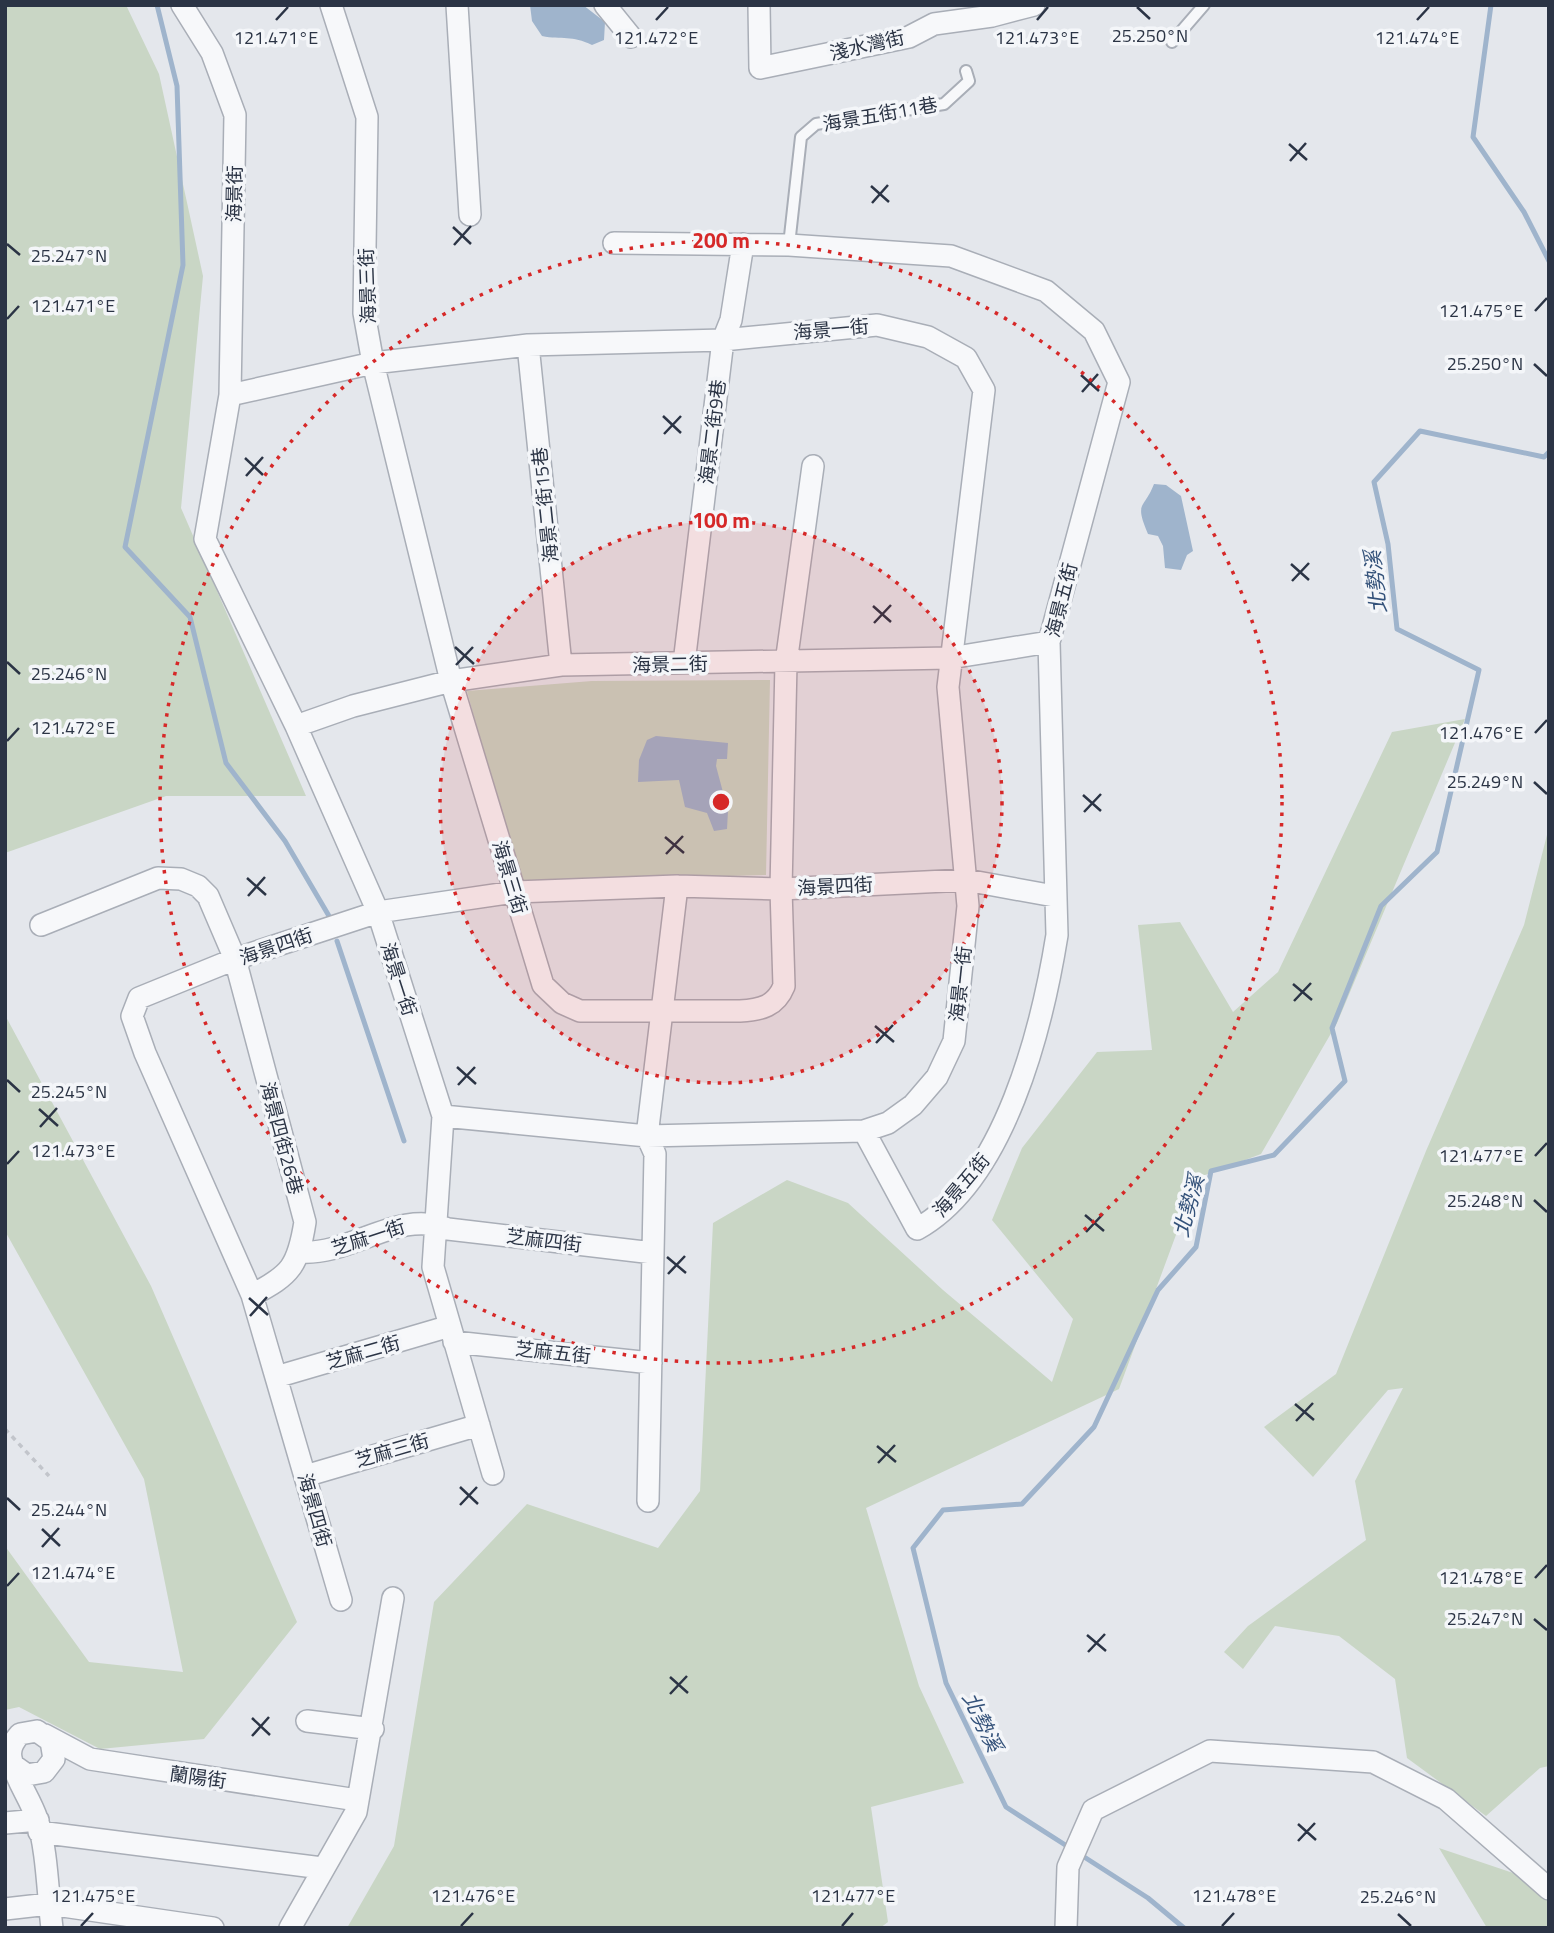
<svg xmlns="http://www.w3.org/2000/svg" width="1554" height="1933" font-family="'Titillium Web','Noto Sans TC',sans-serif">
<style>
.green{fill:#c9d6c5}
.water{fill:#9fb4cc}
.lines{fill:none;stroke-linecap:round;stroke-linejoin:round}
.stream{stroke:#9fb4cc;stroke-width:5}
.service-casing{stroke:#a9aeb7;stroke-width:14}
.minor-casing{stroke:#a9aeb7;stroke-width:24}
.path{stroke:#c2c5cb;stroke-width:3.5;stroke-dasharray:5 5;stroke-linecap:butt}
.service{stroke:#f7f8fa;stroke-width:10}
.minor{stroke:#f7f8fa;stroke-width:21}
.ticks{fill:none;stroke:#2b3445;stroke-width:2.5}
.ring{fill:none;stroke:#d62828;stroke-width:3.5;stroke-dasharray:3.5 7}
.labels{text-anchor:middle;stroke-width:7;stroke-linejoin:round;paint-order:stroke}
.street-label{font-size:19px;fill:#2b3445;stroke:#f4f6f9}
.water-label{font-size:21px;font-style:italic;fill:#34527a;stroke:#f4f6f9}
.ticks-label{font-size:18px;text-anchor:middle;fill:#2b3445;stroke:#f4f6f9;stroke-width:7;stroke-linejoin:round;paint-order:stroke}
.centre{fill:#d62828;stroke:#f4f6f9;stroke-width:3.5}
.ring-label{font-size:21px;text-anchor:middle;font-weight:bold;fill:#d62828;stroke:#f4f6f9;stroke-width:7;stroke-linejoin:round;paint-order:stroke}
</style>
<rect width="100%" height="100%" fill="#e4e7ec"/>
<path class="green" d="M5,5H126L159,74L203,276L181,508L306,796H166L5,853Z
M770,680L766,875L519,882L467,691L592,681Z
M1465,719L1337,1023L1261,1154L1197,1178L1119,1389L866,1508L919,1686L964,1783L871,1807L888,1922L880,1928H347L394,1846L434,1602L527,1504L658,1548L700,1491L713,1223L787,1180L848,1203L943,1290L1052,1382L1073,1319L992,1220L1022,1148L1097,1052L1152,1050L1138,925L1180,922L1233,1012L1278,972L1392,732Z
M1549,827V1766L1540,1768L1486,1816L1407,1758L1395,1679L1339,1636L1275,1626L1243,1669L1224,1652L1248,1626L1366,1540L1355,1481L1403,1388L1388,1390L1313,1477L1264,1427L1336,1374L1426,1151L1524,925Z
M5,1015L151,1286L297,1622L204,1739L100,1749L19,1707L5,1710V1546L89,1662L183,1672L144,1479L5,1231Z
M1439,1848L1525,1877L1549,1902V1928H1487Z"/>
<path class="water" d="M530,5H583L605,22L604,40L592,45C572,35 562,40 542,36L532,21Z
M1154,484L1166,485L1181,496L1193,551L1187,555L1181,570L1165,568L1163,546L1158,536L1148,534C1134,501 1144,510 1154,484Z
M656,736L728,743L727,759H717L716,766L728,811L727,829L714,831L707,813L685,807L679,780L638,782L639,760L647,740Z"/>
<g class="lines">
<path class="stream" d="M157,5L177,86L183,265L125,547L190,617L226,763L285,841L329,916
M1491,5L1473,137L1524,212L1549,261
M337,941L404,1141
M1070,1848L1006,1807L946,1683L913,1548L943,1510L1022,1504L1094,1427L1158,1290L1196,1247L1211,1171L1274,1155L1345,1081L1332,1028L1381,906L1437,852L1479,670L1397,629L1388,544L1374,482L1420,431L1544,457L1549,452
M1078,1853L1148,1898L1184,1928"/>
<g class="service-casing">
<path id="service" d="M1172,42L1204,5
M789,245L801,137L816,124L944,104L969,81L966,71"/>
</g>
<g class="minor-casing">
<path id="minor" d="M182,5L212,53L235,115L230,395L205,539L296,726L378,912L443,1116L647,1136L864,1131L888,1123L913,1105L937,1077L954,1041L968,906L948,687L984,390L966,358L928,337L877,325L723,340L528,345L373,363L230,395
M331,5L367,117L364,313L373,363L451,681L543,985L562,1003L580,1011H740C761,1010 776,1006 784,986L781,889L786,663L813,466
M457,5L470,215
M605,5L631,37
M759,5L760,68L909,37L934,24L992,16L1034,5
M614,243L789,245L951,256L1046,291L1094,331L1119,382L1049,642L1057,935C1042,1028 1005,1180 917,1229L864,1131
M528,345L561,665
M684,663L723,340L731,320L743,244
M296,726L353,706L451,681L561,665L950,658L1049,642
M41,925L158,878L181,879L198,886L208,896L235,959L305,1222C298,1266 291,1275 252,1295
M443,1116L433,1267L493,1474
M300,1252C351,1256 399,1208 448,1229L653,1253
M454,1342L651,1363
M276,1377L450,1326
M305,1476L479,1425
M648,1501L655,1154L647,1136L677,886
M341,1600L252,1295L145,1053L132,1016L139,998L235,959L378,912L515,892L677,886L781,889L966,880L1054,896
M307,1721L373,1729
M45,1735L90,1759L357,1800
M13,1765L27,1775L44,1772L54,1759L51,1741L37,1731L20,1734C14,1741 9,1748 11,1758C15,1779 30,1798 37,1819C47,1847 48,1897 52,1928
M5,1823L38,1820
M39,1832L322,1868
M5,1909L49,1904L213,1928
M290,1928L356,1812L393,1598
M1066,1928L1068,1867L1093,1810L1210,1751L1373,1762L1446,1799L1549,1889"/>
</g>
<path class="path" d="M5,1429L49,1476"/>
<use href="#service" class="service"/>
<use href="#minor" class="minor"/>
</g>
<path class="ticks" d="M1137,7L1150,19M276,20L288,7M656,20L668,7M1037,20L1048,7M1417,20L1429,7M1289,144L1307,160M1290,161L1306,143M871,186L889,202M872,203L888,185M453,227L471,244M7,244L20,255M454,245L471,226M1535,311L1547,298M7,319L19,306M1534,364L1547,376M1081,375L1099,391M1082,392L1098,374M663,416L681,433M664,434L681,416M245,458L263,475M246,476L263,457M1291,564L1309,580M1292,581L1309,563M873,606L891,622M874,623L891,605M455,647L474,664M7,662L20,674M456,665L473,647M1535,733L1547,720M7,741L19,728M1534,782L1547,794M1083,795L1101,811M1084,812L1101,794M665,837L684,853M666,854L683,836M247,878L266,895M248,896L265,877M1293,984L1312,1000M1294,1001L1311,983M875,1026L894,1042M876,1043L893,1025M457,1067L476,1084M7,1080L20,1092M458,1085L475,1067M39,1109L58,1126M40,1127L57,1108M1535,1156L1547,1143M7,1164L19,1151M1534,1200L1547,1212M1085,1215L1104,1231M1086,1232L1103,1214M667,1257L686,1273M668,1274L685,1256M249,1298L268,1315M250,1316L267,1297M1295,1404L1314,1420M1296,1421L1313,1403M877,1446L896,1462M878,1463L895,1445M460,1487L478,1504M7,1498L20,1510M460,1505L477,1487M42,1529L60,1546M42,1547L59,1528M1535,1578L1547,1565M7,1586L19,1573M1534,1619L1547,1630M1087,1635L1106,1651M1088,1652L1105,1634M670,1677L688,1693M670,1694L687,1676M252,1718L270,1735M252,1736L269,1717M1298,1824L1316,1840M1298,1841L1315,1823M1398,1914L1411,1926M81,1926L93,1913M461,1926L473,1913M842,1926L853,1913M1222,1926L1234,1913"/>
<circle cx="721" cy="802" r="281" fill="#d62828" fill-opacity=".12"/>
<g class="ring">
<circle cx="721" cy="802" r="281"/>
<circle cx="721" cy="802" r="561"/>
</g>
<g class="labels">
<g class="street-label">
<text transform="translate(867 45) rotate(-13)" y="7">淺水灣街</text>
<text transform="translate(880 114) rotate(-10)" y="7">海景五街11巷</text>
<text transform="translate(234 194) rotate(-89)" y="7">海景街</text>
<text transform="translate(367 286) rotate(-92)" y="7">海景三街</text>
<text transform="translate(831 329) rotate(-5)" y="7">海景一街</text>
<text transform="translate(712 432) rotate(-83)" y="7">海景二街9巷</text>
<text transform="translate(545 505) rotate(-96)" y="7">海景二街15巷</text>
<text transform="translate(1061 600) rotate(-76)" y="7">海景五街</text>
<text transform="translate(670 664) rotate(-1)" y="7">海景二街</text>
<text transform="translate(510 877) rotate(73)" y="7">海景三街</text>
<text transform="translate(835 886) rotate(-3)" y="7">海景四街</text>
<text transform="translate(276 946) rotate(-19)" y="7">海景四街</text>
<text transform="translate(399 979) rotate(72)" y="7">海景一街</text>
<text transform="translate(960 984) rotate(-84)" y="7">海景一街</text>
<text transform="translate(282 1138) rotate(75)" y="7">海景四街26巷</text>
<text transform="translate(961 1185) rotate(-50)" y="7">海景五街</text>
<text transform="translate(368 1237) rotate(-18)" y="7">芝麻一街</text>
<text transform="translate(544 1240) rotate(7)" y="7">芝麻四街</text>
<text transform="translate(363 1352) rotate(-16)" y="7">芝麻二街</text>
<text transform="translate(553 1352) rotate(6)" y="7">芝麻五街</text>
<text transform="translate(392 1450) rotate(-16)" y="7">芝麻三街</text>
<text transform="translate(315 1510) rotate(74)" y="7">海景四街</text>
<text transform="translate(198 1777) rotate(8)" y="7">蘭陽街</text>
</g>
<g class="water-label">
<text transform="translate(1376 582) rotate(-96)" y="7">北勢溪</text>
<text transform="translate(1189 1206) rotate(-75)" y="7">北勢溪</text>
<text transform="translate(982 1722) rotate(64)" y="7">北勢溪</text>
</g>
</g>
<g class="ticks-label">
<text x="1150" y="42">25.250°N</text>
<text x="276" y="44">121.471°E</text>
<text x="656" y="44">121.472°E</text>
<text x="1037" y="44">121.473°E</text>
<text x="1417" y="44">121.474°E</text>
<text x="69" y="262">25.247°N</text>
<text x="73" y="312">121.471°E</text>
<text x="1481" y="317">121.475°E</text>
<text x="1485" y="370">25.250°N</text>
<text x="69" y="680">25.246°N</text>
<text x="73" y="734">121.472°E</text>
<text x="1481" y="739">121.476°E</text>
<text x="1485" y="788">25.249°N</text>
<text x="69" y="1098">25.245°N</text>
<text x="73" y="1157">121.473°E</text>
<text x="1481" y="1162">121.477°E</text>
<text x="1485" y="1207">25.248°N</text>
<text x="69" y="1516">25.244°N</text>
<text x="73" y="1579">121.474°E</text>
<text x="1481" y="1584">121.478°E</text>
<text x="1485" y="1625">25.247°N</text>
<text x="93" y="1902">121.475°E</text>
<text x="473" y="1902">121.476°E</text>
<text x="853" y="1902">121.477°E</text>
<text x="1234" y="1902">121.478°E</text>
<text x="1398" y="1903">25.246°N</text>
</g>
<circle cx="721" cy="802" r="10" class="centre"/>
<g class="ring-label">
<text x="721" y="248">200 m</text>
<text x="721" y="528">100 m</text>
</g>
<rect width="1554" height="1933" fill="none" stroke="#2b3445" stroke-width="14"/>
</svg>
